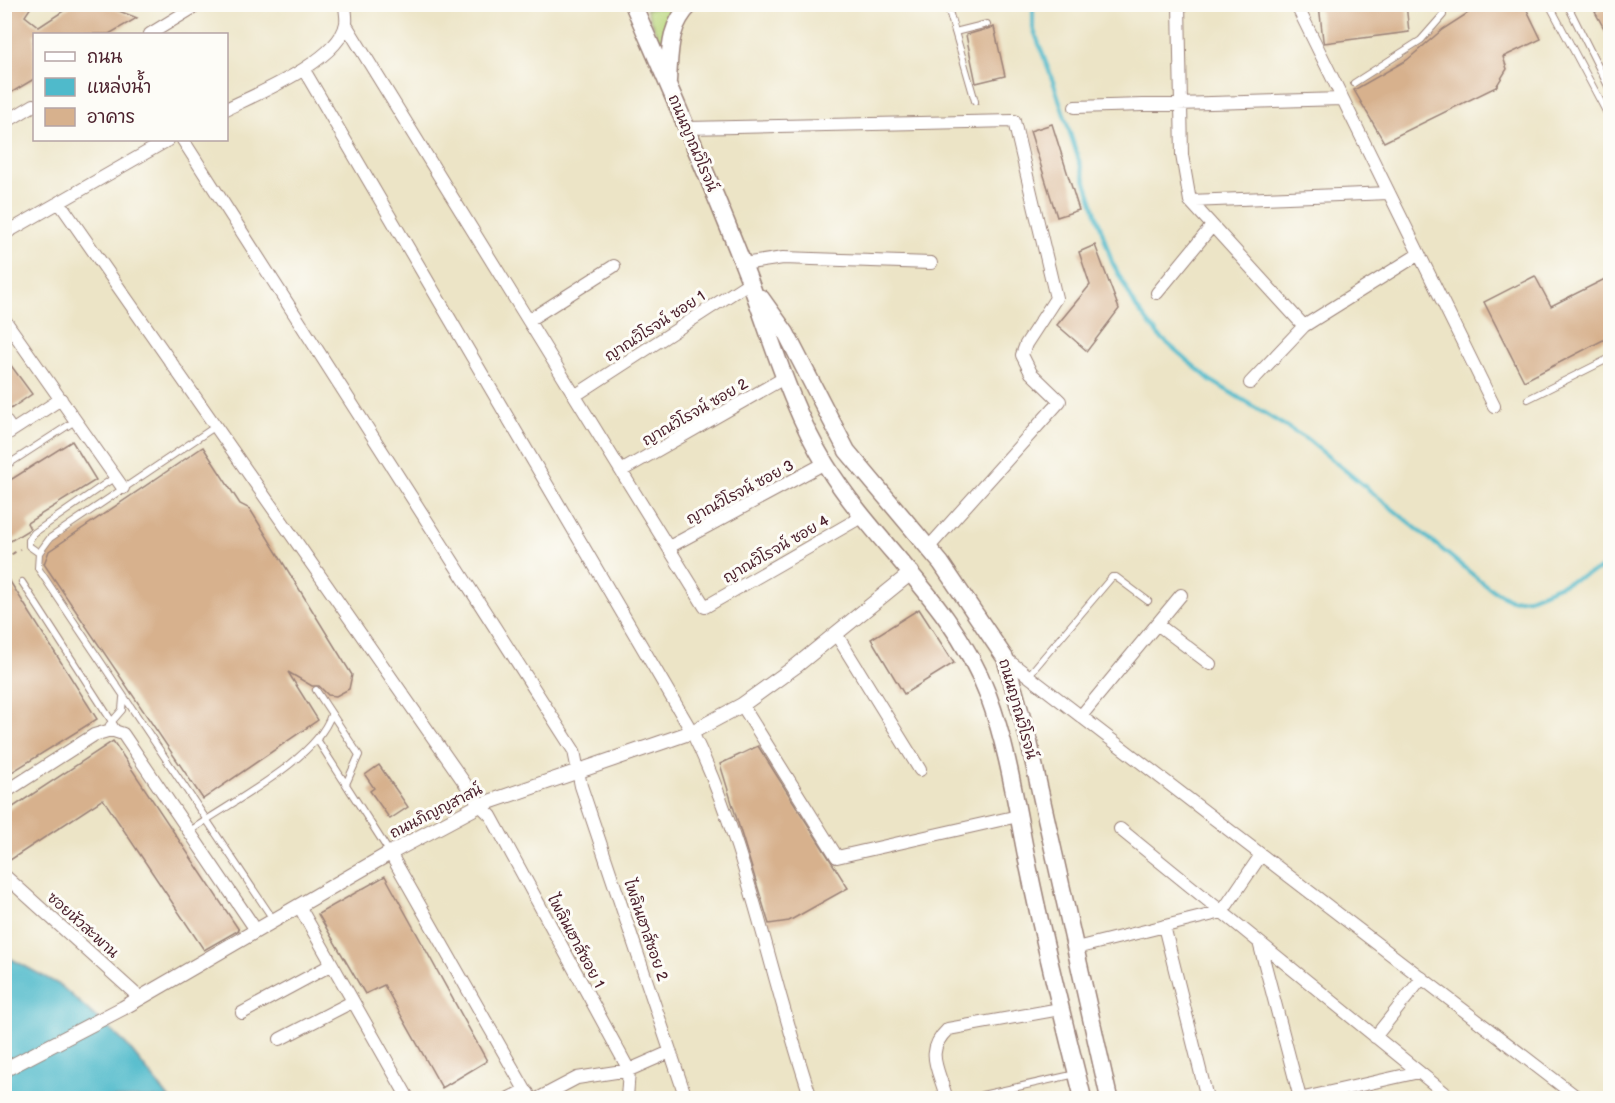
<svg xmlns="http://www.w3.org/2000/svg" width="1615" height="1103" font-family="'Balsamiq Sans','Playpen Sans Thai',sans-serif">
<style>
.green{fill:#bad77d;stroke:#827b54;stroke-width:1.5}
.water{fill:#4fbacb;stroke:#4c6c7b;stroke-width:1.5}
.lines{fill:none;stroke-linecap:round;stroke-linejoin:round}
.stream{stroke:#4fbacb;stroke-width:4}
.building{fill:#d7b18d}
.service-casing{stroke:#9b8278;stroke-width:8}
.minor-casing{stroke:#9b8278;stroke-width:14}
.tertiary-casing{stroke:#9b8278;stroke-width:16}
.secondary-casing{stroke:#9b8278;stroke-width:19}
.path{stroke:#9b8278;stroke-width:2;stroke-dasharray:4.5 4.5;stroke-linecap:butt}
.service{stroke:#fff;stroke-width:6}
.minor{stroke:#fff;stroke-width:12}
.tertiary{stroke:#fff;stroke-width:14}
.secondary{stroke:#fff;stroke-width:16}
.labels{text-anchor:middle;stroke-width:6;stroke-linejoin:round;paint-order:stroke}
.street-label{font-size:15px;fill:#4a1f2b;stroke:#fdfcf7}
</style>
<rect width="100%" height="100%" fill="#fdfcf7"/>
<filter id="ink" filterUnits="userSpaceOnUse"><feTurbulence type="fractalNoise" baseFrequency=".0167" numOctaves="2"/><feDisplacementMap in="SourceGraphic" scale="12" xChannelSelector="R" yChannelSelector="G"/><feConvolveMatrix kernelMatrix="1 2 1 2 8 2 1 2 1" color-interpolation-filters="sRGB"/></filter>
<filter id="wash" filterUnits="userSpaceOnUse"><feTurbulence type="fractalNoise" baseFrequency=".008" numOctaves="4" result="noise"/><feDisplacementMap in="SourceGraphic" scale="24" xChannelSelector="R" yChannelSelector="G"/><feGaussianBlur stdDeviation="1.35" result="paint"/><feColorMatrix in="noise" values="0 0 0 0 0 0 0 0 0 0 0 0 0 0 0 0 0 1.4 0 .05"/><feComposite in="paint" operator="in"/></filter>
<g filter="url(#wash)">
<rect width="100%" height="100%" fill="#ece4c6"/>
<path class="green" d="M681,6C664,18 665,32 664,52L646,9Z"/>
<path class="water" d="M4,955L60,985L126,1044L169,1098H5Z"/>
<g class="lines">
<path class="stream" d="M1033,4V28L1055,87L1112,262L1136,307L1159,336L1210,380L1308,440L1488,587L1511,600L1529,598L1610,565"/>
</g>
<g id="blocks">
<path class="building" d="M4,4H33L25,16L39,27L74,4H101L137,18L109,34H34V79L4,97Z
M1406,4L1409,32L1324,43L1323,40L1319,5Z
M1482,4H1524L1541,39L1503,57L1507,69L1496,87L1384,142L1354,90L1407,60L1443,29Z
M1611,4V41L1595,12Z
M994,27L1005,76L976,83L966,35Z
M1052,124L1079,210L1057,217L1030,131Z
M1095,245L1119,309L1087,351L1057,325L1090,285L1079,252Z
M1535,276L1551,306L1611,276V336L1524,381L1484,302Z
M4,356L32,394L9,410L4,403Z
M72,441L96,480L27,523L30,529L4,545V484Z
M203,447L240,504L250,509L352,675L349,689L336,696L328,695L319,686H312L288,672L318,720L203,799L44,564L49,551Z
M4,572L97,719L4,777Z
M919,609L954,663L904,694L871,639Z
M113,741L239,930L204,950L103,799L4,864V813Z
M758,746L848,888L789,921L769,924L720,764Z
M379,765L408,807L390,819L370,791L374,788L365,775Z
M385,876L487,1061L442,1088L384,985L365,994L318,914Z"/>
</g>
</g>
<g filter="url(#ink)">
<use href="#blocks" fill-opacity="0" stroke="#9b8278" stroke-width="1.5"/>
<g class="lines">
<g class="service-casing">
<path id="service" d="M947,4L975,101
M1549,4L1610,119
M1567,4L1610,90
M955,32L987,24
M1354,83L1421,40L1443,15V4
M1528,399L1610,358
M216,426L50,538L39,553L38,568L273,919
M4,467L75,421
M39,553L29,546V540L34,533L115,477
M22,582L118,731
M1028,676L1112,577H1116L1148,601
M316,690L359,755L346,784
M109,725L122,710L123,698
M318,741L390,853
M190,831C229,803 316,760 331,715
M982,1095L1076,1074"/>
</g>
<g class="minor-casing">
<path id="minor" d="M1179,4L1182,155L1190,201L1304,326
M1296,4L1494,406
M346,25L705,607L863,516
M150,34L199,4
M304,70L692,732C748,847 770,977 811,1098
M1075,107L1342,99
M226,109C257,94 340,60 346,23C347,18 345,10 345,4
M4,123L34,105
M687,128L1014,121L1056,298L1026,344L1022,355L1031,373L1060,401L928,548
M183,140L574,751L581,786L686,1098
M1190,201L1389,193
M59,202L480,805L491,816L629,1070L627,1098
M4,234L168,140
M743,264L783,258L931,263
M1157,293L1212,226
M4,319L123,488
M529,320L614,266
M1250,383L1304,326L1419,254
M576,395L750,282
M4,419L12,430
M4,436L61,399
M621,471L784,378
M669,547L825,463
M1157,624L1210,664
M836,634L920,770
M1005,658L1578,1098
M742,705L837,857L1018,816
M1081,716L1181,595
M4,793L94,735L111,730L123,734L256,930
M1120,829L1451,1098
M390,853L525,1090V1098
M4,875L140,998
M299,906L408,1098
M1164,926L1207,1098
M1259,942L1300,1098
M1076,948L1222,912L1261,855
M242,1013L331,965
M1375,1037L1422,978
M280,1039L352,1002
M509,1098L525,1090L528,1093
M539,1098L577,1078L629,1070L670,1052
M940,1098L945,1093C937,1066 925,1051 948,1029L1060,1009
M1304,1098L1419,1072"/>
</g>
<g class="tertiary-casing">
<path id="tertiary" d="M4,1070L123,1008L390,853L480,805L692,732L742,705L796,666L912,572"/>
</g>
<g class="secondary-casing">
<path id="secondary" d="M633,4C673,96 714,188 750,282C773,343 791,408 826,465C876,546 953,602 988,695C1009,751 1017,812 1029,870C1045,947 1064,1023 1083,1098
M668,81C670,52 668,26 691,4
M761,298L786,333L847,451L941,563L1005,658L1029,742L1109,1098"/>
</g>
<path class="path" d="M1194,5L1217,4
M4,559L20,549"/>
<use href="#service" class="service"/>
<use href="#minor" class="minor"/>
<use href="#tertiary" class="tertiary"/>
<use href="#secondary" class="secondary"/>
</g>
</g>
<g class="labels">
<g class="street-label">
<text transform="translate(693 143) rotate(67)" y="5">ถนนญาณวิโรจน์</text>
<text transform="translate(655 326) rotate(-33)" y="5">ญาณวิโรจน์ ซอย 1</text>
<text transform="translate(695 412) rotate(-30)" y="5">ญาณวิโรจน์ ซอย 2</text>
<text transform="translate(740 492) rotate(-28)" y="5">ญาณวิโรจน์ ซอย 3</text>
<text transform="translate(776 549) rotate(-30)" y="5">ญาณวิโรจน์ ซอย 4</text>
<text transform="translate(1018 709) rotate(74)" y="5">ถนนญาณวิโรจน์</text>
<text transform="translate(436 811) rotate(-27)" y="5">ถนนภิญญสาสน์</text>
<text transform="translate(83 925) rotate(42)" y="5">ซอยหัวสะพาน</text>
<text transform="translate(646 930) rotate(71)" y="5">ไพลินเฮาส์ซอย 2</text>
<text transform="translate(576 941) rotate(62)" y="5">ไพลินเฮาส์ซอย 1</text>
</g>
</g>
<rect width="1615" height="1103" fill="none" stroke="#fdfcf7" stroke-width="24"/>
<rect x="33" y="33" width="195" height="108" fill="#fdfcf7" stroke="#b5a4a5" stroke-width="1.5"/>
<rect x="45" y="52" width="30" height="9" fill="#ffffff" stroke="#b5a4a5" stroke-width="1.5"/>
<text x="87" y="63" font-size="18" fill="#4a1f2b">ถนน</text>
<rect x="45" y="78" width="30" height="18" fill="#4fbacb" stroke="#b5a4a5" stroke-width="1.5"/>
<text x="87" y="93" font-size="18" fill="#4a1f2b">แหล่งน้ำ</text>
<rect x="45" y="108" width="30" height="18" fill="#d7b18d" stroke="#b5a4a5" stroke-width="1.5"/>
<text x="87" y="123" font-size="18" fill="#4a1f2b">อาคาร</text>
</svg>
